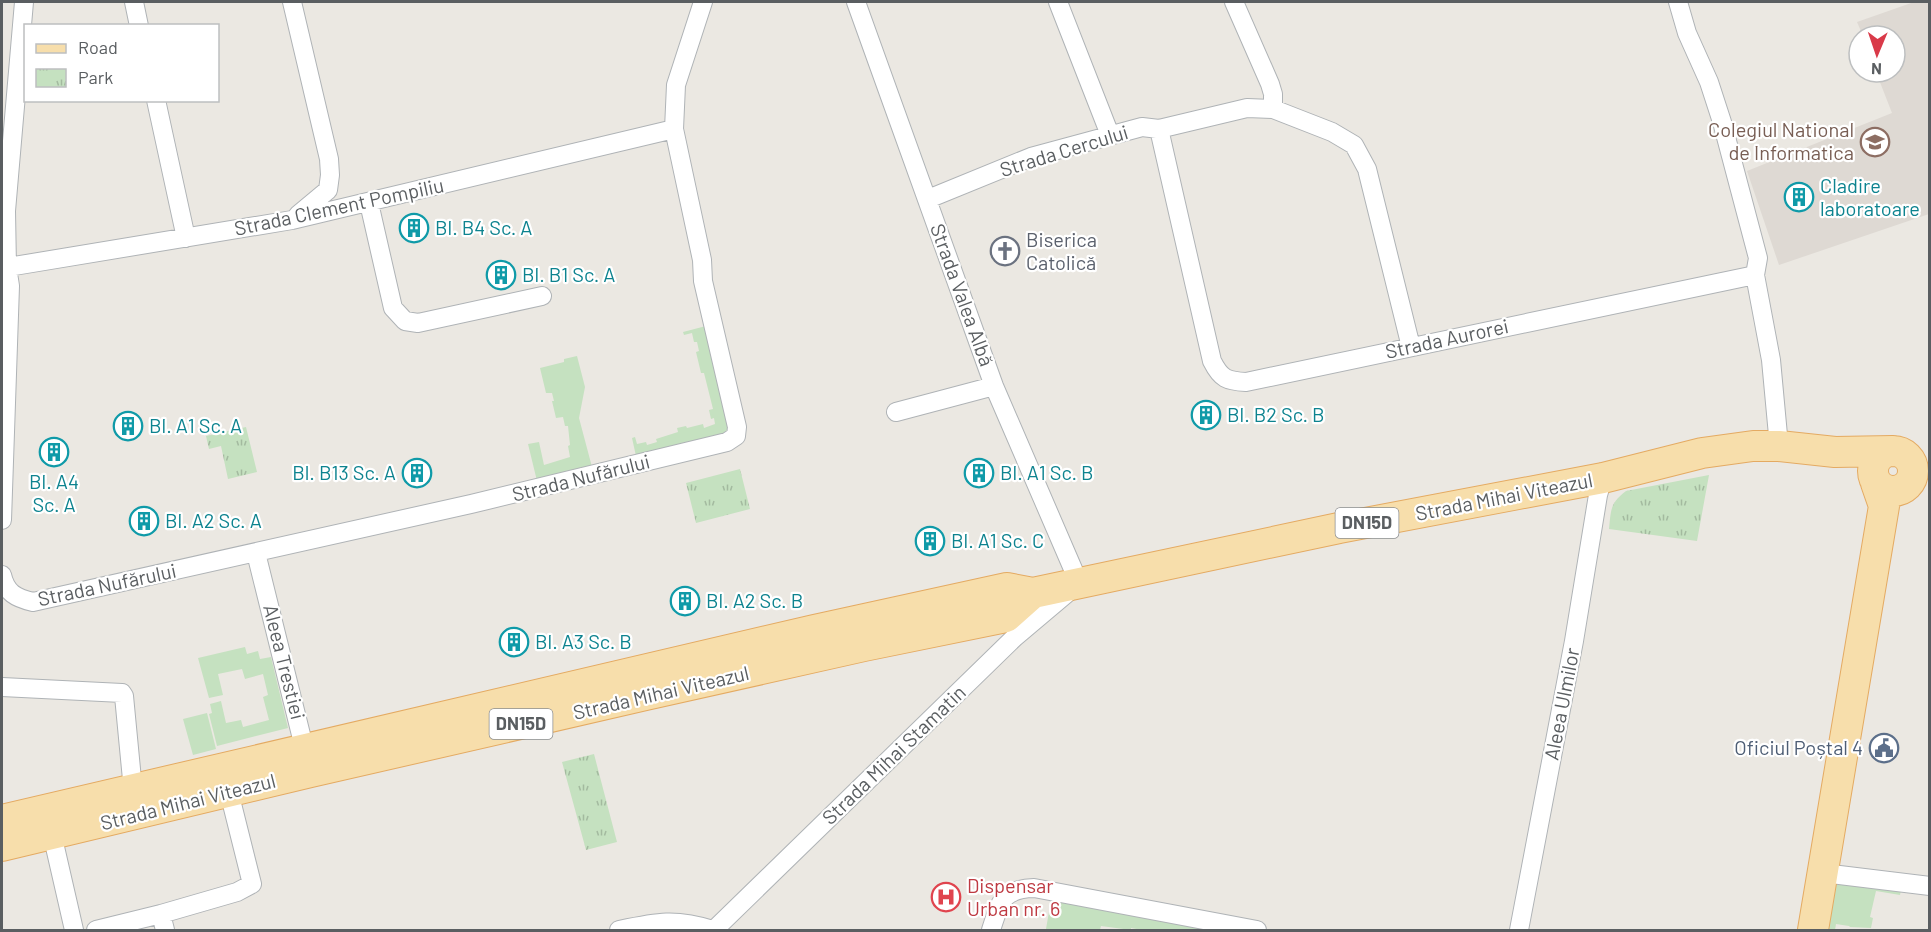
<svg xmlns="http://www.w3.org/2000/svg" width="1931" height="932" font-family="Barlow,sans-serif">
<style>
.education{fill:#ded9d3}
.grass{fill:#c5e1c0}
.park{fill:url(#park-tufts)}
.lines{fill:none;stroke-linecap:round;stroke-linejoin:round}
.street-casing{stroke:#afb3b6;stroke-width:20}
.primary-casing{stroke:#e4aa62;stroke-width:32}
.street{stroke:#fff;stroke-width:18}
.primary{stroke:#f7deab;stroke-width:30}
.labels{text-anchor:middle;stroke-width:4.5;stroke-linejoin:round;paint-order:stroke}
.shield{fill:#fff;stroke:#8c8e90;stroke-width:1.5}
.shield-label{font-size:18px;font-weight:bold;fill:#5a5e61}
.education-label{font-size:20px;fill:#785e54;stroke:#fff;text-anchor:end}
.street-label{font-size:20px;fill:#5a5e61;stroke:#fff}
.culture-label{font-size:20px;fill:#0d838f;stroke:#fff;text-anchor:start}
.worship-label{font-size:20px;fill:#5b616d;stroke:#fff;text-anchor:start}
.service-label{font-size:20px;fill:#4e5e75;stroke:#fff;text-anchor:end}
.health-label{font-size:20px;fill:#be3a42;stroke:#fff;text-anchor:start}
</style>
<defs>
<pattern id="park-tufts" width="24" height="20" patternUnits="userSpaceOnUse" patternTransform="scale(1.5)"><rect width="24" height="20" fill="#c5e1c0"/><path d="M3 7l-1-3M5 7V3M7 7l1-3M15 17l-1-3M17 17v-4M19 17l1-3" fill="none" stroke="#a3ba9f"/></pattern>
</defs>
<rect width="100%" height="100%" fill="#ebe8e2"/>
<path class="education" d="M1914,2H1929V214L1779,265L1747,171L1892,113L1876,72H1895V36H1863L1857,22Z"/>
<path class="grass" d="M706,326L729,423L727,430L723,434L636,456L632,438L635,437L637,444L646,442L647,445L657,442L656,439L678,432L677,428L686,426L687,428L703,424L704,428L715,424L714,418L711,419L709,410L713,409L704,373H701L696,352L699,351L697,342H694L692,333L684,335L683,332Z
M577,356L585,387L579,418L592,467L537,481L528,444L539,442L544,465L570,457L568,446L570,445L568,426H565L563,417L556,418L552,401H554L552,393H546L540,368L564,362V359Z
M245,647L247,654L258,651L260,659L271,657L288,728L217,746L209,714L212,713L210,704L221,701L226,723L241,720L243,727L269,720L263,697L268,695L263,674L245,679L242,669L218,674L223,695L209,698L198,658Z
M207,713L216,749L193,755L183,719Z
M1835,882L1901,890L1900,895L1876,891L1870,917L1873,918L1871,928L1850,927L1849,926L1836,924L1835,930H1828Z
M1051,900L1213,930H1142L1131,928V930L1101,926L1100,930H1052L1046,929Z"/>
<path class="park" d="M246,427L257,472L228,479L221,446L209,449L206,436Z
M740,469L750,509L696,523L686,483Z
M1709,475L1697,541L1609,529C1611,510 1610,503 1626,491Z
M594,754L617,842L586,850L562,762Z"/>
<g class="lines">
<g class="street-casing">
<path id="street" d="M134,2L139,26
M292,2L329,159L330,175L328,190L298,215
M1058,2L1110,135
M1234,2L1270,84L1273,94V109
M1678,2L1687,33L1709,82L1722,122L1758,258L1755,275L1771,360L1779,446
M156,100L186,238
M1159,129L1212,361C1221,379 1227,381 1246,382L1755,275
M928,199L1031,157L1142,127L1159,129L1247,108L1273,109L1332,132L1354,145L1367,169L1411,347
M369,203L393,308L405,321L418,323L542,296
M2,268L292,220L674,129
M896,412L994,386
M2,520L10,286L7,267L6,211L24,2
M256,553L307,759
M2,575C6,593 16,598 33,602L471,504L727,442L736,436L737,427L703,281L702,260L674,129L676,85L703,2
M2,687L122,693L124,696L133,790
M52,834L74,930
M1823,873L1930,886
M96,930L161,914
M165,930L161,914L237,892L252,884L229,792
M619,930C657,922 675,918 713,930
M714,930L1015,637L1079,583L994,386L856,2
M991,930C1000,903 1001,889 1034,888L1257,930
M1519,930L1574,641L1598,495L1603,478"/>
</g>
<g class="primary-casing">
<path id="primary" d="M1873 471a20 20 0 1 1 40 0a20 20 0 1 1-40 0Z
M2,820L814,630L1007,588L1033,593L1339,528L1603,478L1702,453L1753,446H1779L1835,452L1893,451
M2,846L311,772L646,695L864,646L1006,617L1033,593
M1813,930L1884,506L1876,483"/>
</g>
<use href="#street" class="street"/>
<use href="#primary" class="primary"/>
</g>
<defs>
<g id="university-ring" transform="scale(1.5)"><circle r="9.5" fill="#fff" stroke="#8d6e63" stroke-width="1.5"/><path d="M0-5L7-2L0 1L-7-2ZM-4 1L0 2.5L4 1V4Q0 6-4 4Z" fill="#8d6e63"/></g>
<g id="building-ring" transform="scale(1.5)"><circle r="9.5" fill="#fff" stroke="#0f9aa8" stroke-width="1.5"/><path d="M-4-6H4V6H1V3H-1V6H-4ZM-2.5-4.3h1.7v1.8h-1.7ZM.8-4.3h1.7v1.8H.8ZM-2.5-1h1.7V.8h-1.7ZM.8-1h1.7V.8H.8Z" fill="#0f9aa8"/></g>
<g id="church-ring" transform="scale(1.5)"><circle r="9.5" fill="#fff" stroke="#6b7280" stroke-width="1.5"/><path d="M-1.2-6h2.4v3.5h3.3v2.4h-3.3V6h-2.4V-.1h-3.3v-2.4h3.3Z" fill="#6b7280"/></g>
<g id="civic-ring" transform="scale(1.5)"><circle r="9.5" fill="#fff" stroke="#5c6f8a" stroke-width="1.5"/><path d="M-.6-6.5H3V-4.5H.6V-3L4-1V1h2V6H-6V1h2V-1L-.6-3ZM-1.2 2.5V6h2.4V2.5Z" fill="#5c6f8a"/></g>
<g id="hospital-ring" transform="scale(1.5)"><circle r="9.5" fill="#fff" stroke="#e0444e" stroke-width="1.5"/><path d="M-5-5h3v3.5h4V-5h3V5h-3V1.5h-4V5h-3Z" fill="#e0444e"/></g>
</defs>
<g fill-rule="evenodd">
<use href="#university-ring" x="1875" y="142"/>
<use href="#building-ring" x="1799" y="197"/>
<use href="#building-ring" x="414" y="228"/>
<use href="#church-ring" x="1005" y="251"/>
<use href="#building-ring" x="501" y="275"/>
<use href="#building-ring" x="1206" y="415"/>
<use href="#building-ring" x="128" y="426"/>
<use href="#building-ring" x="54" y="452"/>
<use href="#building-ring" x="417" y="473"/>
<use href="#building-ring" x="979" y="473"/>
<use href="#building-ring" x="144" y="521"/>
<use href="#building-ring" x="930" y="541"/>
<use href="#building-ring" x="685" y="601"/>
<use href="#building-ring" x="514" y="642"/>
<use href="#civic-ring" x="1884" y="748"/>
<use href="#hospital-ring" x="946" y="897"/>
</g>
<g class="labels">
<g class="shield">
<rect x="1335.5" y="508" width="63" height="30" rx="4.5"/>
<rect x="489.5" y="709" width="63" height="30" rx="4.5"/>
</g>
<g class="shield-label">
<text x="1367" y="529">DN15D</text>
<text x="521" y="730">DN15D</text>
</g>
<g class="education-label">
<text x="1854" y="137">Colegiul National<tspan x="1854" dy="23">de Informatica</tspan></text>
</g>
<g class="street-label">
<text transform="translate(1064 151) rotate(-17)" y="7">Strada Cercului</text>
<text transform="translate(339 207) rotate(-12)" y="7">Strada Clement Pompiliu</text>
<text transform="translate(962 295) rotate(70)" y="7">Strada Valea Albă</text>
<text transform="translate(1447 339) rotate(-12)" y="7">Strada Aurorei</text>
<text transform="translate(581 478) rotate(-14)" y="7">Strada Nufărului</text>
<text transform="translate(1504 497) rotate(-11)" y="7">Strada Mihai Viteazul</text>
<text transform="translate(107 585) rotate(-12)" y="7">Strada Nufărului</text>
<text transform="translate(284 662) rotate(76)" y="7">Aleea Trestiei</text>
<text transform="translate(661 693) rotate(-13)" y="7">Strada Mihai Viteazul</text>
<text transform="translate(1562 704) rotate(-79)" y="7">Aleea Ulmilor</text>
<text transform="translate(894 755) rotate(-44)" y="7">Strada Mihai Stamatin</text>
<text transform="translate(188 802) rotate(-14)" y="7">Strada Mihai Viteazul</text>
</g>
<g class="culture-label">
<text x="1820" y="193">Cladire<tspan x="1820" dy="23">laboratoare</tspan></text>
<text x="435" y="235">Bl. B4 Sc. A</text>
<text x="522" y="282">Bl. B1 Sc. A</text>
<text x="1227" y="422">Bl. B2 Sc. B</text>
<text x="149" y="433">Bl. A1 Sc. A</text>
<text x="396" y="480" text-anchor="end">Bl. B13 Sc. A</text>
<text x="1000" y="480">Bl. A1 Sc. B</text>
<text x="54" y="489" text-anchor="middle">Bl. A4<tspan x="54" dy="23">Sc. A</tspan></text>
<text x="165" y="528">Bl. A2 Sc. A</text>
<text x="951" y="548">Bl. A1 Sc. C</text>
<text x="706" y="608">Bl. A2 Sc. B</text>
<text x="535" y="649">Bl. A3 Sc. B</text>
</g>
<g class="worship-label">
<text x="1026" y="247">Biserica<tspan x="1026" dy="23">Catolică</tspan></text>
</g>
<g class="service-label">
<text x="1863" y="755">Oficiul Poștal 4</text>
</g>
<g class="health-label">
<text x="967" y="893">Dispensar<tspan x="967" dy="23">Urban nr. 6</tspan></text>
</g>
</g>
<rect width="1931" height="932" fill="none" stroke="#5a5e61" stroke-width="6"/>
<rect x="24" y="24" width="195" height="78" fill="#ffffff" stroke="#bdbfc0" stroke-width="1.5"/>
<rect x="36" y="44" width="30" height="9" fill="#f7deab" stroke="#bdbfc0" stroke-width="1.5"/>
<text x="78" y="54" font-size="18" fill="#5a5e61">Road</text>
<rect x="36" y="69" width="30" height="18" fill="url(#park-tufts)" stroke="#bdbfc0" stroke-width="1.5"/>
<text x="78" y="84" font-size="18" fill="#5a5e61">Park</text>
<g transform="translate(1877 54) rotate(182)"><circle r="28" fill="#ffffff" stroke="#bdbfc0" stroke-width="1.5"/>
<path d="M0-4.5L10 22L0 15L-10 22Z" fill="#d93a49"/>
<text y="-9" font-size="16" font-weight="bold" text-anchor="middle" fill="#5a5e61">N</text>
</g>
</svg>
